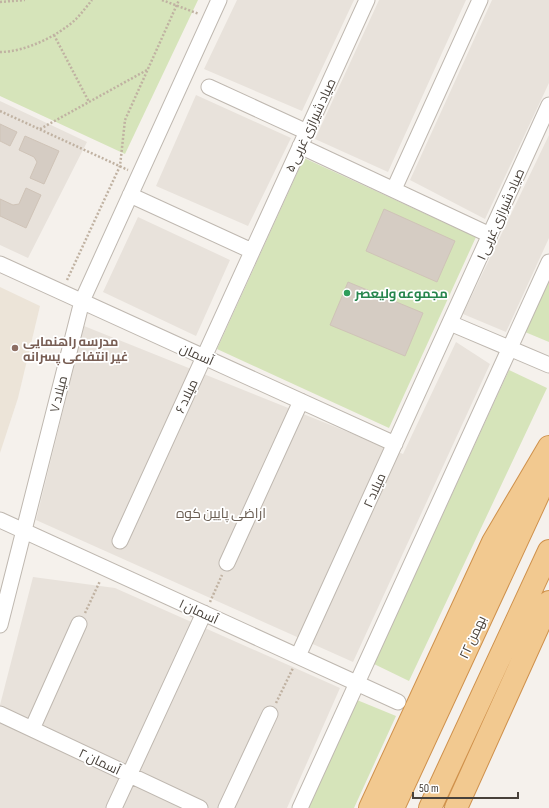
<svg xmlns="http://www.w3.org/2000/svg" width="549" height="808" font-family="'Sofia Sans Condensed',Cairo,sans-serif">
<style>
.residential{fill:#e8e2db}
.education{fill:#ece4d8}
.green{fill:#d6e4ba}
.building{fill:#d5ccc3;stroke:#cfc3b7}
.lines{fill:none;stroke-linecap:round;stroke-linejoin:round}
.minor-casing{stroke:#bfb8b0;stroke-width:17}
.trunk-casing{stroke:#cf914c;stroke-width:24}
.path{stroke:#c0b2a2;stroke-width:2.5;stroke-dasharray:2 2;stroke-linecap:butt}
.minor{stroke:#fff;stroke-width:15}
.trunk{stroke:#f2c990;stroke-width:22}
.leisure-dot{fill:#2e9e5b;stroke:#fff;stroke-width:1.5}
.education-dot{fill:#8d6e63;stroke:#fff;stroke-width:1.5}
.labels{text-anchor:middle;stroke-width:3.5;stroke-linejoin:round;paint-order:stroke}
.street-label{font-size:13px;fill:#48413a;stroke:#fff}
.leisure-label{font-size:13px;font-weight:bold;fill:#27864d;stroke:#fff;text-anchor:start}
.education-label{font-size:13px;font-weight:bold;fill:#785e54;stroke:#fff;text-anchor:start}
.neighbourhood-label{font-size:14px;fill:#6a5e53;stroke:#fff}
</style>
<rect width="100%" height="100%" fill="#f5f1ec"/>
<path class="residential" d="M237,0H354L302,111L204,69Z
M379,0H466L388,172L315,139Z
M492,0H549V83L485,219L410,180Z
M196,95L291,138L248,226L156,186Z
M0,101L87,142L28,258L0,245Z
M549,135V238L506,332L463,314Z
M138,217L230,260L196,336L103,292Z
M84,326L403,454L456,342L490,364L353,662L36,520Z
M33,577L115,588L340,688L287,808H0V705Z"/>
<path class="education" d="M0,287L40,306L18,398L0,453Z"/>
<path class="green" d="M0,0H198L125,154L0,96Z
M304,158L476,237L389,428L217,349Z
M549,280V342L525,332Z
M509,370L547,388L409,681L374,664Z
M357,700L396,716L354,808H308Z"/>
<path class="building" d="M0,124L17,132L10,146L0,141Z
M25,136L59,151L44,184L30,178L37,162L34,157L19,150Z
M26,188L41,195L26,228L0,216V199L13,205L19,204Z
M384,209L455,241L437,282L366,251Z
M348,282L423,313L405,356L330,325Z"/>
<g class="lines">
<g class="minor-casing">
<path id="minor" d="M209,87L307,132
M300,146L490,235
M394,189L480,0
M130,195L252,251
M0,264L395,444
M450,323L549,365
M0,520L398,702
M120,541L367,0
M227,563L301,401
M0,625L82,301L219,0
M298,656L549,105
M0,714L200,808
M32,729L79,624
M114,808L204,613
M226,808L270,714
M300,808L549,262"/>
</g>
<g class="trunk-casing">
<path id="trunk" d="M370,808L493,542L549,447
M393,808L538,495L545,474
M430,808L549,551
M456,808L549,602"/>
</g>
<path class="path" d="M162,0L199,14
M0,2L25,0
M54,35L89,102
M0,52C25,52 58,36 76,19C82,13 87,6 92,0
M0,111L128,170
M40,129L147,70
M67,280L120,166L125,120L179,0
M210,602L222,575
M85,613L100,581
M276,703L293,668"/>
<use href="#minor" class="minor"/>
<use href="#trunk" class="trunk"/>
</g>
<circle class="leisure-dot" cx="347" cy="293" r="4"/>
<circle class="education-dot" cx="15" cy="348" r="4"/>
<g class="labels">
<g class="street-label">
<text transform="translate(310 125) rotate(-65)" y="5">صیاد شیرازی غربی ۵</text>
<text transform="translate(500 214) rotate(-66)" y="5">صیاد شیرازی غربی ۱</text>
<text transform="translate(197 354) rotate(24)" y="5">آسمان</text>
<text transform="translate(58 394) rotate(-76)" y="5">میلاد ۷</text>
<text transform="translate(186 396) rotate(-65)" y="5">میلاد ۶</text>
<text transform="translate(374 490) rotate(-66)" y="5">میلاد ۲</text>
<text transform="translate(199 611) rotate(25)" y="5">آسمان ۱</text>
<text transform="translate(472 637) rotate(-65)" y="5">۲۲ بهمن</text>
<text transform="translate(100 761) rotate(25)" y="5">آسمان ۲</text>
</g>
<g class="leisure-label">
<text x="355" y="298">مجموعه ولیعصر</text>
</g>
<g class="education-label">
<text x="23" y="346">مدرسه راهنمایی<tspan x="23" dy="15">غیر انتفاعی پسرانه</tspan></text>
</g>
<g class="neighbourhood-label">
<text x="221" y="518">اراضی پایین کوه</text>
</g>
</g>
<path d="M413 792v6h105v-6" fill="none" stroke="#48413a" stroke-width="2"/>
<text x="419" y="792" font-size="12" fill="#48413a" stroke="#ffffff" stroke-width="3" paint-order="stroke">50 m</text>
</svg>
